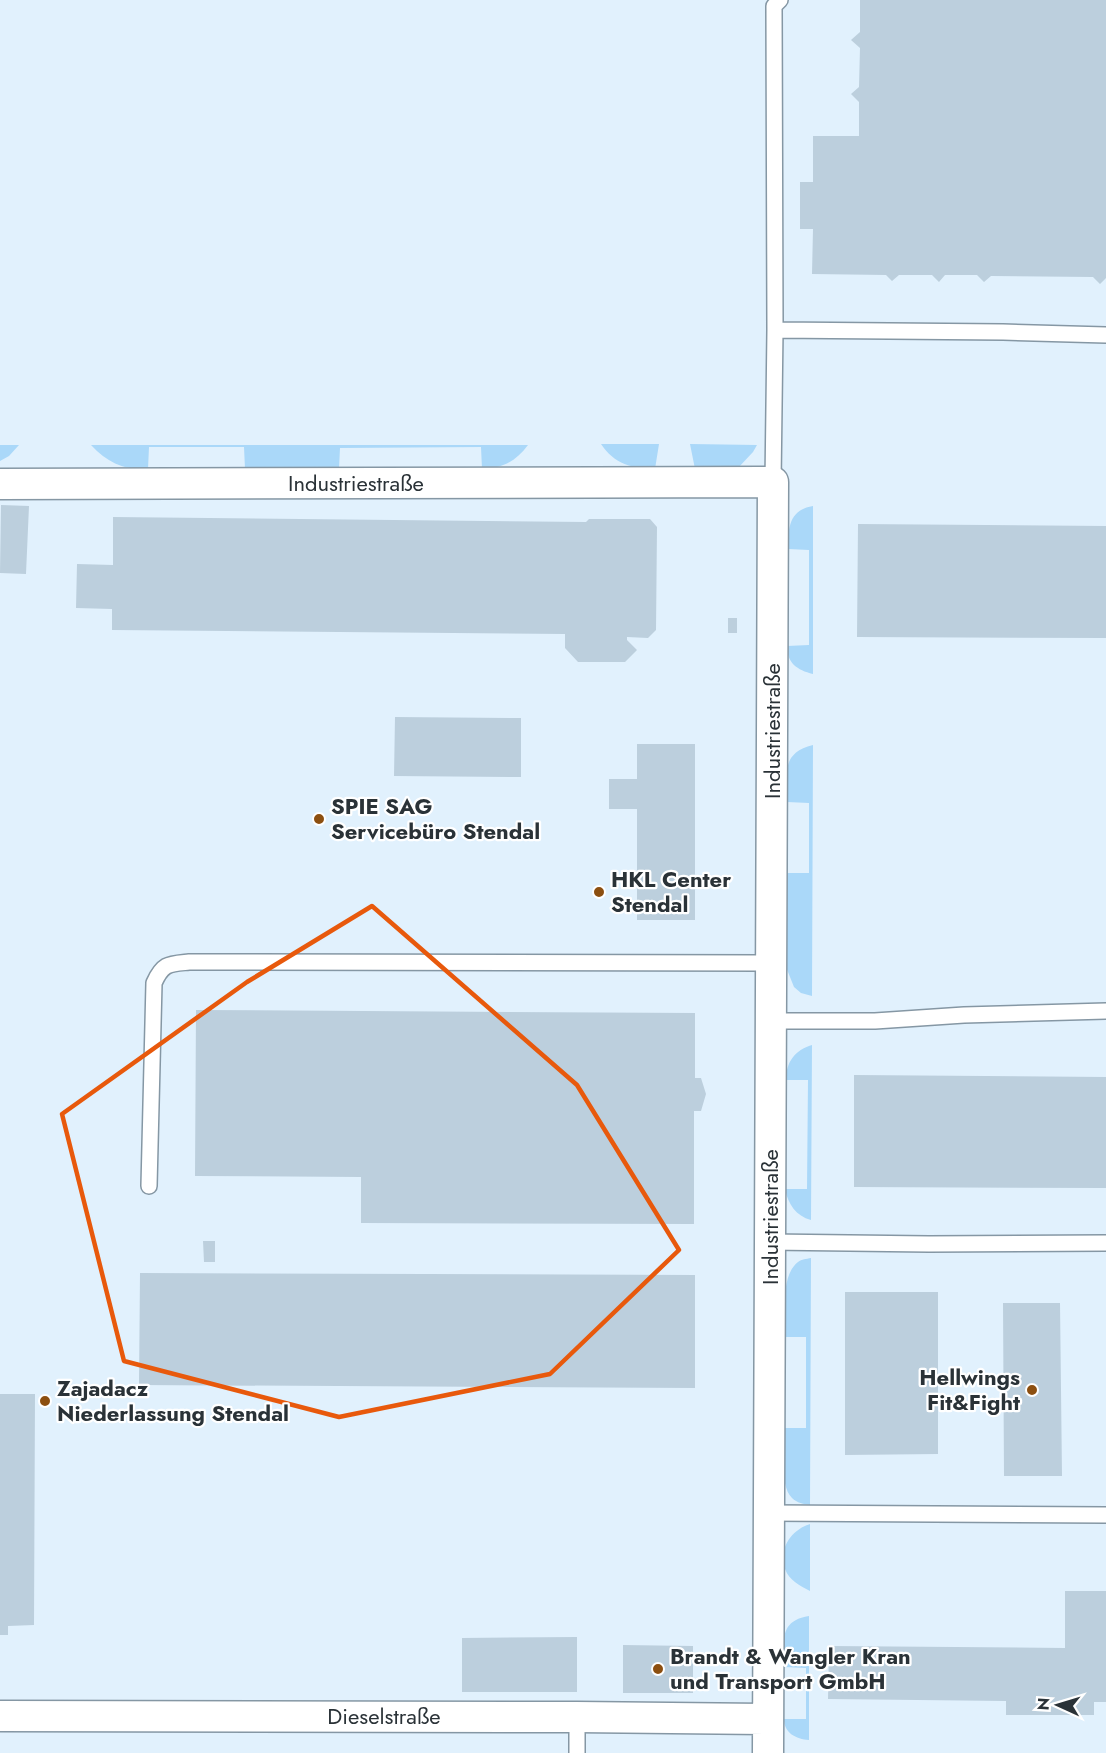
<svg xmlns="http://www.w3.org/2000/svg" width="1106" height="1753" font-family="Jost,sans-serif">
<style>
.green{fill:#aad8f9}
.building{fill:#bccfdd}
.lines{fill:none;stroke-linecap:round;stroke-linejoin:round}
.service-casing{stroke:#8597a4;stroke-width:18}
.minor-casing{stroke:#8597a4;stroke-width:33}
.service{stroke:#fff;stroke-width:15}
.minor{stroke:#fff;stroke-width:30}
.marked{fill:none;stroke:#e8590c;stroke-width:4.5;stroke-linejoin:round}
.poi-dot{fill:#8c4f10;stroke:#fff;stroke-width:2}
.labels{text-anchor:middle;stroke-width:4.5;stroke-linejoin:round;paint-order:stroke}
.street-label{font-size:22px;fill:#2a3237;stroke:#fff}
.poi-label{font-size:22px;font-weight:bold;fill:#2a3237;stroke:#fff;text-anchor:start}
</style>
<rect width="100%" height="100%" fill="#e1f1fd"/>
<path class="green" d="M601,444H659L655,469C633,469 614,464 601,444Z
M690,444L757,445L753,452L738,468L695,469Z
M0,445H19L9,456L0,461Z
M91,445H528C516,461 502,469 482,469L481,447L340,448L339,469H245L244,447H149L148,469C124,470 108,463 91,445Z
M813,506V674C797,670 787,663 787,646L809,645V550L788,549C788,528 789,510 813,506Z
M813,745L812,996L801,993L794,987L786,967V873H809V803L787,802C787,775 780,753 813,745Z
M812,1045L811,1220C796,1216 788,1204 785,1189H807L808,1080H786C786,1062 795,1050 812,1045Z
M811,1258L810,1505C804,1504 797,1503 792,1498C779,1486 784,1446 785,1428H806V1337H785C785,1316 780,1276 798,1262C802,1259 806,1259 811,1258Z
M810,1524V1591C800,1586 789,1580 785,1569C778,1549 791,1530 810,1524Z
M809,1616V1740C796,1739 784,1733 784,1719H806V1668L784,1667C784,1642 778,1621 809,1616Z"/>
<path class="building" d="M860,0H1106V278L1100,284L1093,277L991,276L984,282L977,275H945L939,282L932,275H899L892,281L886,275L812,274L813,229H800V182H813V136H859V102L851,94L859,87L860,48L851,40L860,32Z
M1,505L29,506L26,574L0,573Z
M113,517L586,522L589,519H650L657,527L656,630L648,638L627,637V640L637,650L625,662H578L565,648V634L112,630V609L76,608L77,564L113,565Z
M858,524L1106,526V638L857,637Z
M728,618H737V633H728Z
M395,717L521,718V777L394,776Z
M637,744H695V920H637V809H609V779H637Z
M196,1010L695,1013V1078H701L706,1094L701,1111H694V1224L361,1223V1177L195,1176Z
M854,1075L1106,1077V1188L854,1187Z
M203,1241H215V1262H204Z
M140,1273L695,1275V1388L139,1385Z
M845,1292H938V1454L845,1455Z
M1003,1303H1060L1062,1476H1004Z
M0,1394H35L34,1625L8,1626V1635H0Z
M1065,1591H1106V1702H1094V1715H1006V1701L828,1699L829,1646L1065,1648Z
M577,1637V1692H462V1638Z
M623,1645L693,1646V1693H623Z"/>
<g class="lines">
<g class="service-casing">
<path id="service" d="M775,330L1003,332L1106,335
M773,482L775,330L774,6L780,0
M770,1021H875L964,1015L1106,1011
M149,1186L154,983C163,963 169,964 189,962L771,963
M769,1242L929,1244L1106,1243
M768,1513L1106,1515
M577,1753V1717"/>
</g>
<g class="minor-casing">
<path id="minor" d="M0,484L773,482L768,1753
M0,1716L577,1717L767,1719"/>
</g>
<use href="#service" class="service"/>
<use href="#minor" class="minor"/>
</g>
<path class="marked" d="M372,906L577,1085L679,1250L550,1374L339,1417L124,1361L62,1114L247,982Z"/>
<g class="poi-dot">
<circle cx="319" cy="819" r="6"/>
<circle cx="599" cy="892" r="6"/>
<circle cx="1032" cy="1390" r="6"/>
<circle cx="45" cy="1401" r="6"/>
<circle cx="658" cy="1669" r="6"/>
</g>
<g class="labels">
<g class="street-label">
<text x="356" y="491">Industriestraße</text>
<text transform="translate(772 731) rotate(-90)" y="8">Industriestraße</text>
<text transform="translate(770 1217) rotate(-90)" y="8">Industriestraße</text>
<text x="384" y="1724">Dieselstraße</text>
</g>
<g class="poi-label">
<text x="331" y="814">SPIE SAG<tspan x="331" dy="25">Servicebüro Stendal</tspan></text>
<text x="611" y="887">HKL Center<tspan x="611" dy="25">Stendal</tspan></text>
<text x="1020" y="1385" text-anchor="end">Hellwings<tspan x="1020" dy="25">Fit&amp;Fight</tspan></text>
<text x="57" y="1396">Zajadacz<tspan x="57" dy="25">Niederlassung Stendal</tspan></text>
<text x="670" y="1664">Brandt &amp; Wangler Kran<tspan x="670" dy="25">und Transport GmbH</tspan></text>
</g>
</g>
<g transform="translate(1058 1705) rotate(274)" stroke="#ffffff" stroke-width="4.5" paint-order="stroke">
<path d="M0-4.5L10 22L0 15L-10 22Z" fill="#2a3237"/>
<text y="-9" font-size="16" font-weight="bold" text-anchor="middle" fill="#2a3237">N</text>
</g>
</svg>
